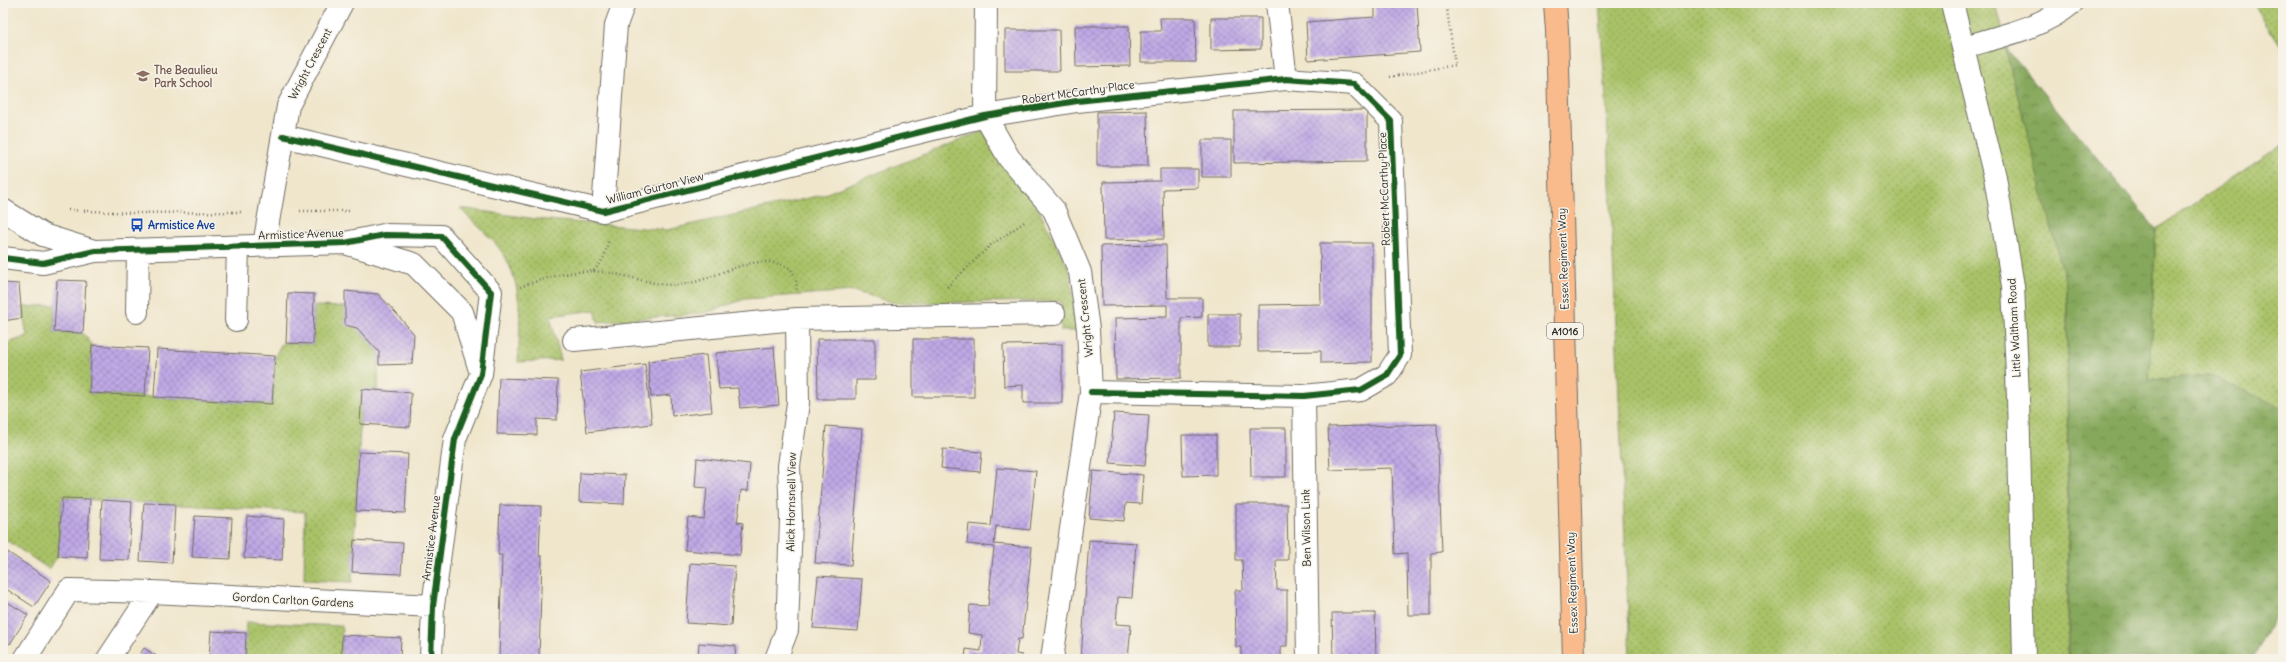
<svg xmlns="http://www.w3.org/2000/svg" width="2286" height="662" font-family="Delius,sans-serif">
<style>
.green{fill:url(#green-dots);stroke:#6a764a}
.forest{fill:url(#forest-crowns);stroke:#586a44}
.building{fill:url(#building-cross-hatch)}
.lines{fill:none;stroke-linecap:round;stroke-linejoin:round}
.minor-casing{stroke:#706c63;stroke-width:24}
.major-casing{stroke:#706c63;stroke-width:24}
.path{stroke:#706c63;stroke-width:2.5;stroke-dasharray:1 3;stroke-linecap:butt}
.minor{stroke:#fff;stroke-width:22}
.major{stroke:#fabb8c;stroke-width:22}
.cycleway-casing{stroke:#f7f3e8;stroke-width:8}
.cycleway{stroke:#1b5e20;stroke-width:6}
.labels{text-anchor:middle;stroke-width:3;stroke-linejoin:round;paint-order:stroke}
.shield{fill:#f7f3e8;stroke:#686764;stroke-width:1}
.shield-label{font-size:10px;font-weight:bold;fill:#2b2b2b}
.street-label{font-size:11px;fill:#2b2b2b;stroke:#f7f3e8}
.education-label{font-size:11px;font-weight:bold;fill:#785e54;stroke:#f7f3e8;text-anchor:start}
.transit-label{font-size:11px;font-weight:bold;fill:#164399;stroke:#f7f3e8;text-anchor:start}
</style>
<defs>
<pattern id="green-dots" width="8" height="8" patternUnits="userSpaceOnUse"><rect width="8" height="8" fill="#a9c268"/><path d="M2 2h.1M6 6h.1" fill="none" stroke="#8a9e56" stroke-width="1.8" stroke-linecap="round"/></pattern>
<pattern id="forest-crowns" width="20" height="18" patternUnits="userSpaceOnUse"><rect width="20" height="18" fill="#86a85c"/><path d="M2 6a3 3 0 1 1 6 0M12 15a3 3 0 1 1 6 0" fill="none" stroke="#6e894c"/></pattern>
<pattern id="building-cross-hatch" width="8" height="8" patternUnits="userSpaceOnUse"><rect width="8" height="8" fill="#c0a9e6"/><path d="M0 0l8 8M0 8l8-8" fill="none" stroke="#9c8abb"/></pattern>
</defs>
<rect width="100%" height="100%" fill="#f7f3e8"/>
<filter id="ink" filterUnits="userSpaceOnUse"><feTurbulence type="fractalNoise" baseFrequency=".025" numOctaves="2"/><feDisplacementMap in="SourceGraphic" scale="8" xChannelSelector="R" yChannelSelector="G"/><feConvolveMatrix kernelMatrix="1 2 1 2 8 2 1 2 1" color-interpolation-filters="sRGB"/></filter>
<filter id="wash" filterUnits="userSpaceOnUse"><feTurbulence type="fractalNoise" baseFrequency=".012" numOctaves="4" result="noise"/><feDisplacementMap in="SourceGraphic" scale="16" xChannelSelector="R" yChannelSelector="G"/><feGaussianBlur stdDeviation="0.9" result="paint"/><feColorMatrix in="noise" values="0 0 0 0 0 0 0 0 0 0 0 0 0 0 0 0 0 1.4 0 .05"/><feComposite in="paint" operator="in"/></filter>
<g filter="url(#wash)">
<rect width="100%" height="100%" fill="#f0e6cc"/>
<path class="green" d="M1599,3H1996L2067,287L2068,659H1630L1607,113Z
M2252,3H2283V50Z
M983,131L1039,210L1069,269L1079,331H1061V301L895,303L853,291L745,299L705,313L598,322L595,310L550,316L561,360L518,362C520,325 524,285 502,252C492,237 472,222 460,208L536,219L667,230L822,195Z
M2283,144V408L2209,375L2149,380L2156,229Z
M55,305L54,332L83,333L92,345L89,393L272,404L275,356L282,343L313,344L314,306L345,307L357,328L379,352L378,390H362L352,582L304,580L305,512L62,498L58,556L49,569L6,540L3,544V345L27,336L22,307Z
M246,622L342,626L341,659H245Z"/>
<path class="forest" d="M2005,47L2156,229L2149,380L2209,375L2283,408V604L2252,659H2069L2067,287Z"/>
<g id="blocks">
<path class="building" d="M1375,3H1417L1420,52L1308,60L1306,22L1375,17Z
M1160,18H1195L1196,62H1141V31H1161Z
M1211,18H1261V49L1211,50Z
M1075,26H1129L1130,66L1076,67Z
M1005,30H1059L1060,71H1005Z
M1367,110V161L1234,163V111Z
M1147,111L1148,166H1097V112Z
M1202,140H1231V177H1202Z
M1160,169H1198V188L1163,189L1164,239L1104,240L1103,182L1160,181Z
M1320,243H1372V362L1321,363V351L1258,352V305L1321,304Z
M1166,245L1167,298H1202V317L1181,318V378L1116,379L1115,318L1167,317V305L1102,306L1101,246Z
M57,280L86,281L83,333L54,332Z
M3,283L19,284L22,318L3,321Z
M345,291L378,294L396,313L414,334L412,364L379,365V352L357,328L345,325Z
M288,293L314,294L313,344L286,343Z
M1208,314H1240V347H1208Z
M817,339H875V380H856V399H818Z
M913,339H974V397H913Z
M1062,344V403H1023V385L1004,386L1003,345Z
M92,345L148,348L145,396L89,393Z
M774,347L779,405L740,408L738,388L719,389L716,353Z
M157,349L275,356L272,404L154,397Z
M706,355L712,412L672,416L671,395L651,397L648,361Z
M645,364L652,424L587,432L580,372Z
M499,378L558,380L557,420L537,419V435L497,434Z
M362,389L411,393L410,427L360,424Z
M1114,413L1149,415L1145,466L1110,463Z
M1437,424L1442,552L1431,553V615H1408L1407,553L1395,554L1392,468L1330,470L1328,427Z
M826,426L862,429L851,565L815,563Z
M1250,428H1286V477H1251Z
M1182,435H1216V475L1183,476Z
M943,449L982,452L980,472L941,468Z
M359,452L408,454L405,513L356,511Z
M697,458L750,464L748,491L741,490L739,510L737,522L743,523L740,555L685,550L688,517L704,519L707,488L695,487Z
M997,468L1036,471L1030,530L996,526L994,544L1032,547L1022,639H1018L1016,654L1022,655L1021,659H965L966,649L981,651L982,635L968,633L970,605L988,606L994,547L967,544L969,524L991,526Z
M1093,471L1143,475L1141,504L1126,503L1124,521L1089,518Z
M580,473L625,475L624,504L579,502Z
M62,498L90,499L87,558L58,556Z
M102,500L132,502L129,560L99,559Z
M144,503L175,504L172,563L140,561Z
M1236,504H1287L1288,560H1276L1277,590H1287V646H1281V659H1241V647H1236L1235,590H1243L1242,560H1236Z
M500,505L541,506L539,556H542L539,659H499L502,555H498Z
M195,516L232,518L230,559L192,557Z
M247,516L284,519L282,560L244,558Z
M354,540L403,543L401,574L352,572Z
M1089,540L1136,543L1132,598L1118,597L1116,624L1131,625L1128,659H1081Z
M3,549L51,581L34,607L3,587Z
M690,563L735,566L731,626L686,623Z
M818,576L862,579L858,631L813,628Z
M3,599L28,615L10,644L3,639Z
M1332,613H1375L1376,659H1333Z
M211,631L246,633L245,659H209Z
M342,635L401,638L400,659H341Z
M699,643L736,646L735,659H698Z
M144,648L161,659H137Z"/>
</g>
</g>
<g filter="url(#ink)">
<use href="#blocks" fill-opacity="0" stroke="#706c63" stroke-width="1"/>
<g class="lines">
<g class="minor-casing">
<path id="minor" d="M986,3L985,116L1009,158L1054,210L1080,272L1088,329L1091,392L1052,659
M1277,3L1286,79
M1952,3L1995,177L2013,286L2018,397L2024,659
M1964,47C2001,36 2042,28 2072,3
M283,136L603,211L985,116L1077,101L1286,79L1354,84L1391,121L1400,355L1387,375L1361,390L1304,396L1091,392
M3,210L43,235L94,251
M603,211L616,25L624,3
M348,244L414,264L462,312L479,367
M264,245L288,106L342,3
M3,258L43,263L95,251L345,243L384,235L441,236L491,292L481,374L455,439L433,606L431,659
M137,312L138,251
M236,320L238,247
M574,340L797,319L1054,314
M1304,396L1308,659
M25,659L69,590L152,592
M108,659L152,592L433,606
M776,659L787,630L791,520L789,466L798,403L797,319"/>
</g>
<g class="major-casing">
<path id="major" d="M1555,3L1557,30L1574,659"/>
</g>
<path class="path" d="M1390,77L1455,65L1446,3
M3,174L7,181
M68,210L132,213L241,212
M300,211H349
M594,271L604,257L609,239
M520,287C553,275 585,266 621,275C639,279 656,285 675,285C708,284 736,260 769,262C776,262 783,266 790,268L796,278L797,291
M947,287L991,245L1026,221"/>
<use href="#minor" class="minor"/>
<use href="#major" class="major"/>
<g class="cycleway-casing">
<path id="cycleway" d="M283,136L603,211L985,116L1077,101L1286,79L1354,84L1391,121L1400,355L1387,375L1361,390L1304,396L1091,392
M3,258L43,263L95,251L345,243L384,235L441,236L491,292L481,374L455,439L433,606L431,659"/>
</g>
<use href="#cycleway" class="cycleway"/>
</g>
</g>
<defs>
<g id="school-bare" transform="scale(1.08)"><path d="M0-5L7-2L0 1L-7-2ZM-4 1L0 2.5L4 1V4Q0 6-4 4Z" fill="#8d6e63" stroke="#f7f3e8" stroke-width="2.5" paint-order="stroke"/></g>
<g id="bus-bare" transform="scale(1.08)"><path d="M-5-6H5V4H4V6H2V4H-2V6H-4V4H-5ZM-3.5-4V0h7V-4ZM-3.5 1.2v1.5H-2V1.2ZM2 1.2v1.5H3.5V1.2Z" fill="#1a4fb4" stroke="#f7f3e8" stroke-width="2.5" paint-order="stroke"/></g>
</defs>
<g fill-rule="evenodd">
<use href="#school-bare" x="143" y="76"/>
<use href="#bus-bare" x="137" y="225"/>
</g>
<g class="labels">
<rect class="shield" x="1547" y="323" width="36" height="16" rx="3"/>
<g class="shield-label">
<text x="1565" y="335">A1016</text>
</g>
<g class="street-label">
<text transform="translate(310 64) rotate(-62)" y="4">Wright Crescent</text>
<text transform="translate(1078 92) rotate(-8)" y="4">Robert McCarthy Place</text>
<text transform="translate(655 188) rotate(-14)" y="4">William Gurton View</text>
<text transform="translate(1384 189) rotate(-92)" y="4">Robert McCarthy Place</text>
<text transform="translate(301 234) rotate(-2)" y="4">Armistice Avenue</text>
<text transform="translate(1563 259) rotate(-92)" y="4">Essex Regiment Way</text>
<text transform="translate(1085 318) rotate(-96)" y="4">Wright Crescent</text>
<text transform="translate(2014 328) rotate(-93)" y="4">Little Waltham Road</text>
<text transform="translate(791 502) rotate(-89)" y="4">Alick Hornsnell View</text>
<text transform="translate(1306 528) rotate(-91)" y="4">Ben Wilson Link</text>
<text transform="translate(431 538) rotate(-83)" y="4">Armistice Avenue</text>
<text transform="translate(1572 583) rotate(-92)" y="4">Essex Regiment Way</text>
<text transform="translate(293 600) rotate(3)" y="4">Gordon Carlton Gardens</text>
</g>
<g class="education-label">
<text x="154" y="74">The Beaulieu<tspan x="154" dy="13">Park School</tspan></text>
</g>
<g class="transit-label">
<text x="148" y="229">Armistice Ave</text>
</g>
</g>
<rect width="2286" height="662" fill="none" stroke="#f7f3e8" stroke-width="16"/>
</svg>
